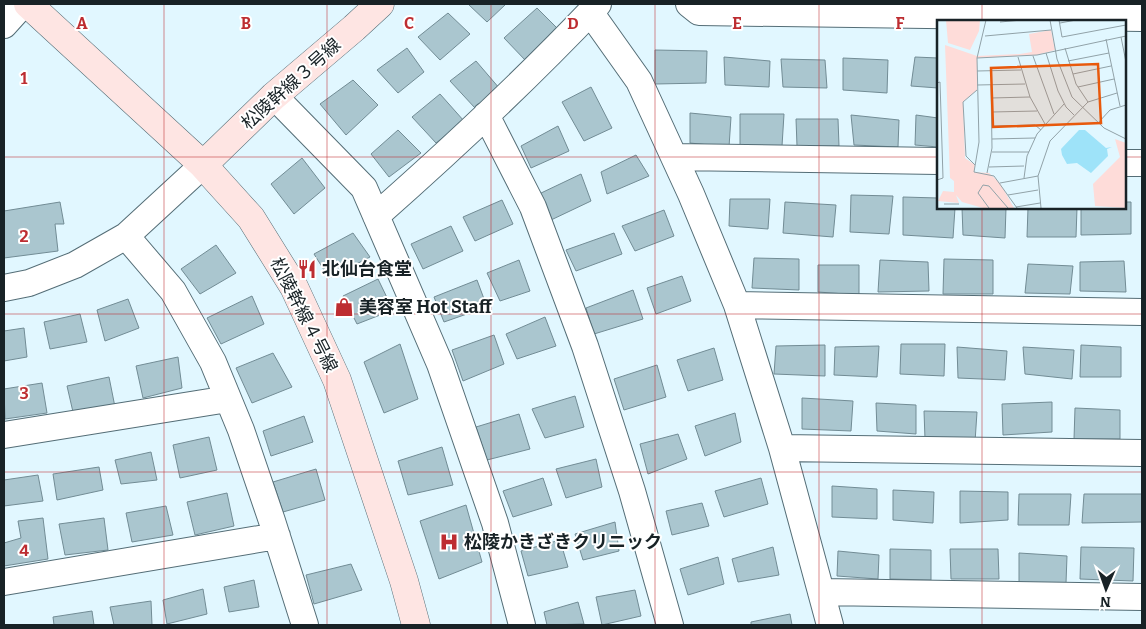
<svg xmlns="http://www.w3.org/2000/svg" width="1146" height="629" font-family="Bitter,'Noto Sans JP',serif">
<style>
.building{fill:#aac6cf;stroke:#728c95}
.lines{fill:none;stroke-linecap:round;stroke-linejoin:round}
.street-casing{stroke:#546d76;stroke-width:28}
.secondary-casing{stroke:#546d76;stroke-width:29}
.street{stroke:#fff;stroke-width:26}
.secondary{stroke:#fee5e3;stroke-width:28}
.grid{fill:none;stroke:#bd2d31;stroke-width:1;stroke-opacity:0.55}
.labels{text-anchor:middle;stroke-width:4;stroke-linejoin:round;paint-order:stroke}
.street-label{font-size:18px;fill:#182226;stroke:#fff}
.poi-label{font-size:18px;font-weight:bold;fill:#182226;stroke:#fff;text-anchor:start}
.inset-road{fill:none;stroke:#91a2a8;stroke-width:1}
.view{fill:#e8590c;fill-opacity:0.15;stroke:#e8590c;stroke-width:2.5}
.inset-edge{fill:none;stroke:#182226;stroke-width:2.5}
.grid-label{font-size:16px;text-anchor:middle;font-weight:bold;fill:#bd2d31;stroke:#fff;stroke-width:4;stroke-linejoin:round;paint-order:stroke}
</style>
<rect width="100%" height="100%" fill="#e1f7ff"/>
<path class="building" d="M468,4H506L487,22Z
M537,8L558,29L526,61L504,38Z
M448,13L470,34L440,60L418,37Z
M407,48L424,72L398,93L377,70Z
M655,50L707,51L706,83L655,84Z
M724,57L770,61L769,87L725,85Z
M915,57L938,58V88L911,86Z
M843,58L888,60L887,93L843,90Z
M781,59L825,60L827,88L783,87Z
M476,61L500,89L475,108L450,81Z
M353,80L378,105L346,135L320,104Z
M591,87L612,128L584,141L562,102Z
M440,94L464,121L436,143L412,117Z
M690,113L731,117L729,147L690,143Z
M740,114H784L782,146H740Z
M851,115L899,120L898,147L854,145Z
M916,115L938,118V147L915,145Z
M796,119H838L839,146H797Z
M558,126L569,151L531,168L521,146Z
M398,130L421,153L389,177L371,154Z
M636,155L649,176L607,194L601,172Z
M302,158L325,188L294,214L271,184Z
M581,174L591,201L551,220L539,194Z
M851,195L893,196L889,234L850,232Z
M903,197L938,198V208H955L953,238L903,235Z
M730,199H770L768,229L729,226Z
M502,200L513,224L475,241L463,217Z
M60,202L64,224H55L58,251L4,258V211Z
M785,202L836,205L833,237L783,233Z
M1125,202H1131V234L1081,235V208H1125Z
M962,208H1006L1005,238L963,235Z
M1028,208H1077L1076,237H1027Z
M664,210L674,236L635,251L622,226Z
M451,226L463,251L423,269L411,244Z
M353,233L370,257L329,278L314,254Z
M614,233L622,254L576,271L566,250Z
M216,245L236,273L200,294L181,269Z
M754,258L799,259V290L752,288Z
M944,259L993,260V294H943Z
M519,260L530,291L500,301L487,273Z
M880,260L928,262L929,291L878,292Z
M1124,261L1126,292L1080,291V262Z
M1028,264L1073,266L1070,294L1025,293Z
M818,265H859V295L818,292Z
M682,276L691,301L656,314L647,288Z
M378,279L393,310L357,324L343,296Z
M477,280L487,307L444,322L434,297Z
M633,290L643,319L594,334L586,308Z
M252,296L264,324L221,344L207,318Z
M128,299L139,328L105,341L97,310Z
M80,314L87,342L50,349L44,322Z
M545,317L556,346L517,359L506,334Z
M24,328L27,357L4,361V331Z
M494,335L504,364L463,381L452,350Z
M400,344L418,399L384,413L364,362Z
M901,344H945L944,376L900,374Z
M825,345V376L774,374L776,346Z
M1081,345L1121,347V377H1080Z
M879,346L877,377L834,375L835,347Z
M957,347L1007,351L1005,380L958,378Z
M1023,347L1074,350L1072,379L1025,374Z
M714,348L723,380L688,391L677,360Z
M273,353L292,387L252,403L236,368Z
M178,357L182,388L143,398L136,366Z
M657,365L666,397L624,410L614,379Z
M109,377L115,407L73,412L67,386Z
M42,383L47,413L5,419L4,389Z
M575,396L584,427L545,438L532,409Z
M802,398L853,401L851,431L802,429Z
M1052,402V432L1003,435L1002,404Z
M876,403L916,405V434L877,431Z
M1075,408L1120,410V439H1074Z
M924,411L977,412L975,442L925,439Z
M735,413L741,442L705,456L695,426Z
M519,414L530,449L487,460L476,427Z
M304,416L313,442L271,456L263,431Z
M678,434L687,459L648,474L640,444Z
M209,437L217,470L180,478L173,445Z
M442,447L453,485L408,495L398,461Z
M151,452L157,480L121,484L115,460Z
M596,459L602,487L566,498L556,469Z
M99,467L103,490L57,500L53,474Z
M316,469L325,500L283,512L273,482Z
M38,475L43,501L4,506V480Z
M543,478L552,505L513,517L503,491Z
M761,478L768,504L724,517L715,491Z
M832,486L877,489V519L832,517Z
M893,490L934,492L933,523L893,520Z
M960,491L1008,492V520L960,523Z
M227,493L234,526L195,535L187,502Z
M1019,494H1071L1069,525H1018Z
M1084,494H1142V522L1082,523Z
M702,503L709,526L672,535L666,511Z
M466,505L482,562L439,579L420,521Z
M166,506L173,535L132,542L126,513Z
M43,518L48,559L4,566V543L21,538L18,521Z
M104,518L108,550L65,555L59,524Z
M615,522L619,551L583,560L575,534Z
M560,540L568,567L528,576L521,551Z
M773,547L779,575L738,582L732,559Z
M1081,547L1134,548L1133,581L1080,579Z
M890,549L931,550V580L890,579Z
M950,549H998L999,579H951Z
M838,551L879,555L878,579L837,576Z
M1019,553L1067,556L1066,583H1019Z
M718,557L724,584L688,595L680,569Z
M351,564L362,590L314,604L306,575Z
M254,580L259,607L229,612L224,587Z
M203,589L207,614L167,624L163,600Z
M635,590L641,616L602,625L596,597Z
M151,601L152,625H114L110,607Z
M578,602L584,624L547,625L544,612Z
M92,611L94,625H54L53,617Z
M790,614L792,625H751V622Z"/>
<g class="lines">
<g class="street-casing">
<path id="street" d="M689,4L699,12L1142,18
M590,12L639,81L691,194L737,305L782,448L830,625
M4,25L23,4
M274,96L364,188L440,364L495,523L522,625
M486,115L533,207L585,346L632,491L670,625
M674,157L938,161
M1125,163H1142
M376,216C453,148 528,78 598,4
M126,236L173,291L213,362L241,430L272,521L305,625
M4,288L29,283L75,265L126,236L203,165
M737,305L1142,312
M4,435L228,399
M782,448L1142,453
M4,582L277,536
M821,592L1142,597"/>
</g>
<g class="secondary-casing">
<path id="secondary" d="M28,4L203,165L251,218L294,287L337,380L404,581L416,625
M203,165L274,96L354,28L380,4"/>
</g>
<use href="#street" class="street"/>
<use href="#secondary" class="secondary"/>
</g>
<path class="grid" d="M164,4V625M327,4V625M491,4V625M655,4V625M819,4V625M982,4V21M4,157H938M1125,157H1142M982,208V625M4,314H1142M4,472H1142"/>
<defs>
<g id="restaurant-bare" transform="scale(1.5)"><path d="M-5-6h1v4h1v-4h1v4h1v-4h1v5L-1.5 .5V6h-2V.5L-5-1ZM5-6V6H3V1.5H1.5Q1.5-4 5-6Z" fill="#bd2d31" stroke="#fff" stroke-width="2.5" paint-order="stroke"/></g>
<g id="shop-bare" transform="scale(1.5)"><path d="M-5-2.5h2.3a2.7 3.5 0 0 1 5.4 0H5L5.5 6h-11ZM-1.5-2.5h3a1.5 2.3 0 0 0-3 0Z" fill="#bd2d31" stroke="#fff" stroke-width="2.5" paint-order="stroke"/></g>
<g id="hospital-bare" transform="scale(1.5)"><path d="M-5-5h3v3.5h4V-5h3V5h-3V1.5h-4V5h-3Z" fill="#bd2d31" stroke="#fff" stroke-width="2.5" paint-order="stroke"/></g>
</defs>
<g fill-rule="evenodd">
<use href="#restaurant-bare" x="307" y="269"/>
<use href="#shop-bare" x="344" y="307"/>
<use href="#hospital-bare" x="449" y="542"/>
</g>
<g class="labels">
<g class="street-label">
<text transform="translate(291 84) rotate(-42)" y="6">松陵幹線３号線</text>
<text transform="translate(304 315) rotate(63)" y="6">松陵幹線４号線</text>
</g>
<g class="poi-label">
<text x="322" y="275">北仙台食堂</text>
<text x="359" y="313">美容室 Hot Staff</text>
<text x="464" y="548">松陵かきざきクリニック</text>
</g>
</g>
<g transform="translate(937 20)">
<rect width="189" height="189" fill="#e1f7ff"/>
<path d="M9,0H43L42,11L33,30L11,23ZM114,10L118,30L100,35L40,38V70L26,82L28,138L38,145L37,152L52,153L63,163L77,188H46L25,182L19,175L22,183L1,181L6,171L17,172V161L13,158L8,25L40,36L83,34L95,32L92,14ZM178,119L189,123V188L158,186L156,164L183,137Z" fill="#fedcd9"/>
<path d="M142,110H148L169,128L175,127L170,129L171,136L154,153L140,143L130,144L125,135L124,129Z" fill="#9ee3f9"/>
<path class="inset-road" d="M49,0L40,38L42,122L37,152L57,156L80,188M113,0L120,39L135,77L167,108L189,119M122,0L125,17L189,5M63,2L85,0M123,3L139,0M48,16L114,10M184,17L189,42M169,19L183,86M128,28L139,64L151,82M109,33L121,71L129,87L137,95M96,36L117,94M81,37L93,77L108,104M40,38L100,35L189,16M131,41L172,33M40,51L84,50M136,54L174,46M0,63L3,62L6,158L0,160M40,65L88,64M141,67L177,59M54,78L93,77M55,92L100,91M161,103L173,90L189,85M55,106L98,105L104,110M55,119L98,118M55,132H92M38,145L29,136L26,82L40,70M52,147L87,146M50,153L55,128L54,65M87,158L90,136L100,114L127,84M63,163L101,156M71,175L101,170M7,184H22M79,187L103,183M52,188L41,173L46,165L52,166L71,188M104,188L101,156L113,121L151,82L180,73"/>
<path class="view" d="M161,44L164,103L56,107L54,48Z"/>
<rect width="189" height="189" class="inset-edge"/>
</g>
<g class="grid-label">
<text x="82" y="29">A</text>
<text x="246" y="29">B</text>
<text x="409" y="29">C</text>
<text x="573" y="29">D</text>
<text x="737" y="29">E</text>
<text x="900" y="29">F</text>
<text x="24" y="84">1</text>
<text x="24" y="242">2</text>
<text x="24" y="399">3</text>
<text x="24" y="556">4</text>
</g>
<rect width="1146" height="629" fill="none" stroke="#182226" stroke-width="10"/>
<g transform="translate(1106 589) rotate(182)" stroke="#ffffff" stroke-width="4" paint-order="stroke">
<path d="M0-4L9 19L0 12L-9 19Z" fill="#182226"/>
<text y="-8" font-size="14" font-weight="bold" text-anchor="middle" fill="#182226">N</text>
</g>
</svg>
